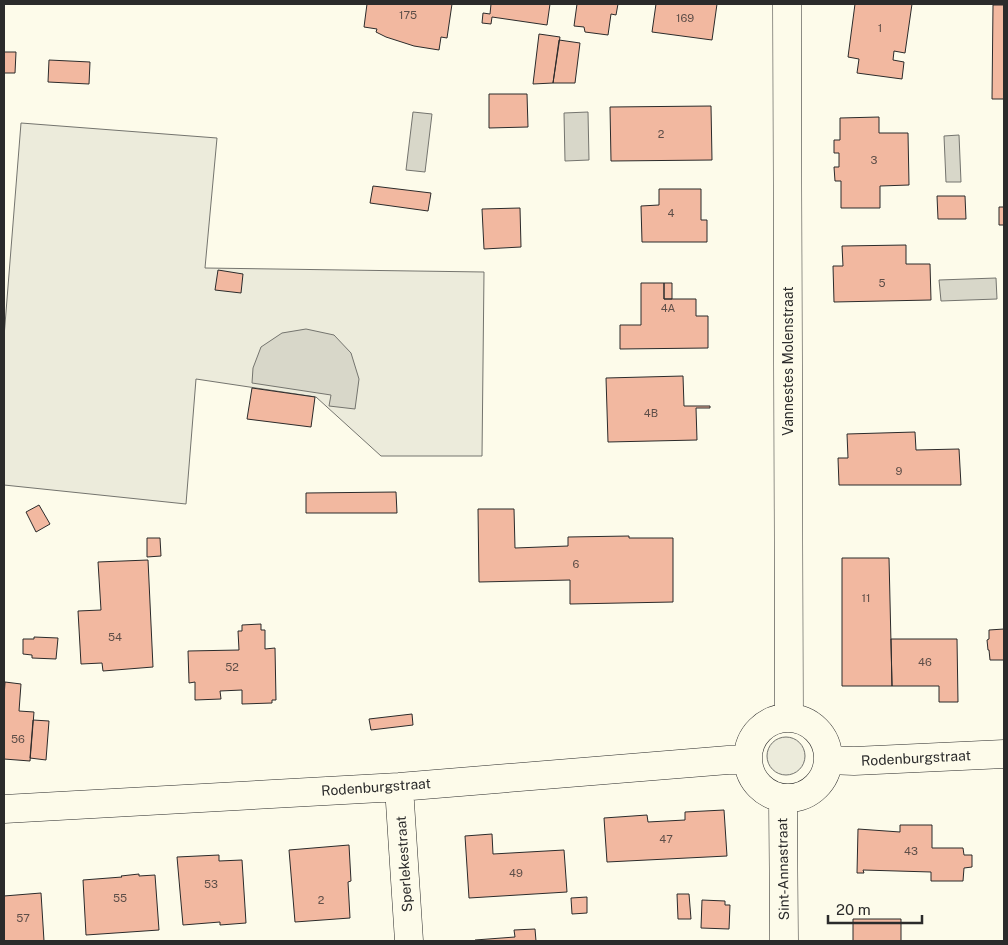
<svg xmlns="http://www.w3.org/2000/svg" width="1008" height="945" font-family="'Public Sans',sans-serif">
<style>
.green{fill:#ecebdb;stroke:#74746e}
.water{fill:#d8d7c9;stroke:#74746e}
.building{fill:#f2b8a0;stroke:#2b2b2b}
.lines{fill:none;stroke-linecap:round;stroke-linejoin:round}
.minor-casing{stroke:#2b2b2b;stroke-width:29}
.minor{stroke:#fdfbea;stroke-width:28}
.labels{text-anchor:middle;stroke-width:4;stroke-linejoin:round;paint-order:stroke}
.number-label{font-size:11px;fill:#5d4e48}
.street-label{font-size:14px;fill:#2b2b2b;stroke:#fdfbea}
</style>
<rect width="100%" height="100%" fill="#fdfbea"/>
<path class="green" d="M21,123L217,138L205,268L484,272L482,456H381L316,397L196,379L186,504L4,485V337Z
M767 756a19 19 0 1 1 38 0a19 19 0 1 1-38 0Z"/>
<path class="water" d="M413,112L432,114L425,172L406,170Z
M588,112L589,160L565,161L564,113Z
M959,135L961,182H946L944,136Z
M996,278L997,299L941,301L939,280Z
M306,329L334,335L351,353L359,379L355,409L329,406L331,395L252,383L253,368L261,347L282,333Z"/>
<path class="building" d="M367,4H452L447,38L441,37L439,50L414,46L386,37L376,32L377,29L364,27Z
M491,4H550L547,25L492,17L491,24L482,23L483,13L490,14Z
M577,4H618L616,15L611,14L608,35L585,32L584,27L574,26Z
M656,4H717L712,40L652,32Z
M855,4H912L905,53L894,51L893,60L904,62L902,79L857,73L859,59L848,57Z
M993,5H1004V99H992Z
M539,34L560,37L553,83L533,84Z
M559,40L580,43L575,83H553Z
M4,52H16L15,73H4Z
M49,60L90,62L89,84L48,82Z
M489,94H527L528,127L489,128Z
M711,106L712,160L611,161L610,107Z
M879,117V133H908L909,185L880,186V208H841V181H835L834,167H839V153H834V140H840V118Z
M373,186L431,193L428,211L370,203Z
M659,189H701V220H707V242H642L641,206L659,205Z
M937,196H965L966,219H938Z
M999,207H1004V225H999Z
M520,208L521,247L484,249L482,209Z
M906,245V264H930L931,300L834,302L833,266H843L842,246Z
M218,270L243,274L241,293L215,290Z
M641,283H664V299H696V316H708V348L620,349V325H641Z
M664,283H672V299H664Z
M683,376L684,406H710V408H696L697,440L608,442L606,378Z
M252,388L315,397L311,427L247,419Z
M915,432L916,450L959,449L961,485H839L838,458H848L847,434Z
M396,492L397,513H306V493Z
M39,505L50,524L36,532L26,512Z
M478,509H514L515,548L568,546V537L629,536V538H673V602L570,604V580L479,582Z
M147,538H160L161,556L147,557Z
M842,558H889L892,686H842Z
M148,560L153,667L103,671L102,663L81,664L78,611L101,610L98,562Z
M261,624V630H265V649L275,648L276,700H272V703L242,704V690L220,691L221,699L195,700V682L189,683L188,651L239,650L238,631H242V625Z
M1004,629V660H990L989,650H988L987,640L989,639V630Z
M34,637L58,638L56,659L32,658V655L23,654V639H34Z
M891,639H957L958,702H939V686H892Z
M5,682L21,684L19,711L34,712L30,761L4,759V697Z
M412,714L413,725L371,730L369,719Z
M33,720L49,721L46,760L30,758Z
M724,810L727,856L607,862L604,818L647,815L648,822L685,820V812Z
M900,825H932V848H963L964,855H972V867L964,868L963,881H931V872L863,870L864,873H857L858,829L900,832Z
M492,834L493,854L564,850L567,892L469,898L465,836Z
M349,845L351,881L348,882L350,918L295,922L289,850Z
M219,855V861L242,860L246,923L220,925V922L183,925L177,857Z
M139,874V876L155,875L159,930L86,935L83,880L122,877L121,876Z
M41,893L44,941H4V896Z
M677,894H689L691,919H678Z
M587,897V913L572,914L571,898Z
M702,900L725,901V905H730L729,929L701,928Z
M853,919H901V941H853Z
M535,929L536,941H475V940L515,937L514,930Z"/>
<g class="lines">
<g class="minor-casing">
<path id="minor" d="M787,4L789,718
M748 758a40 40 0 1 1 80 0a40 40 0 1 1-80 0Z
M828,760L854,761L1004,754
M399,787L409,941
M783,798L784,941
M4,809L399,787L728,760H748"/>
</g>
<use href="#minor" class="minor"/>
</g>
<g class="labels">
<g class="number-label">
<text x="408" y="19">175</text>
<text x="685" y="22">169</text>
<text x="880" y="32">1</text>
<text x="661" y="138">2</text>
<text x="874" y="164">3</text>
<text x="671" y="217">4</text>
<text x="882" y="287">5</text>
<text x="668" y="312">4A</text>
<text x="651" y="417">4B</text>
<text x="899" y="475">9</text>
<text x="576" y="568">6</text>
<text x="866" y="602">11</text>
<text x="115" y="641">54</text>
<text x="925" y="666">46</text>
<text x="232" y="671">52</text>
<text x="18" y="743">56</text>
<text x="666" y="843">47</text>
<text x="911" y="855">43</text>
<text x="516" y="877">49</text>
<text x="211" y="888">53</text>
<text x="120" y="902">55</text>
<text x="321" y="904">2</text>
<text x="23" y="922">57</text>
</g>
<g class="street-label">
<text transform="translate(788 361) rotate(-90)" y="5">Vannestes Molenstraat</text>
<text transform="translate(916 758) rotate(-3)" y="5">Rodenburgstraat</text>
<text transform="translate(376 787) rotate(-4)" y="5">Rodenburgstraat</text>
<text transform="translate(404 864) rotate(-94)" y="5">Sperlekestraat</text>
<text transform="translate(783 869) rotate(-91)" y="5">Sint-Annastraat</text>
</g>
</g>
<rect width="1008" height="945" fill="none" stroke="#2b2b2b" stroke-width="10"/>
<path d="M828 915v8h94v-8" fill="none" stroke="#2b2b2b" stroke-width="2.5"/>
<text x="836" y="915" font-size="15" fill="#2b2b2b" stroke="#fdfbea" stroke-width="4" paint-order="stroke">20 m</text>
</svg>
